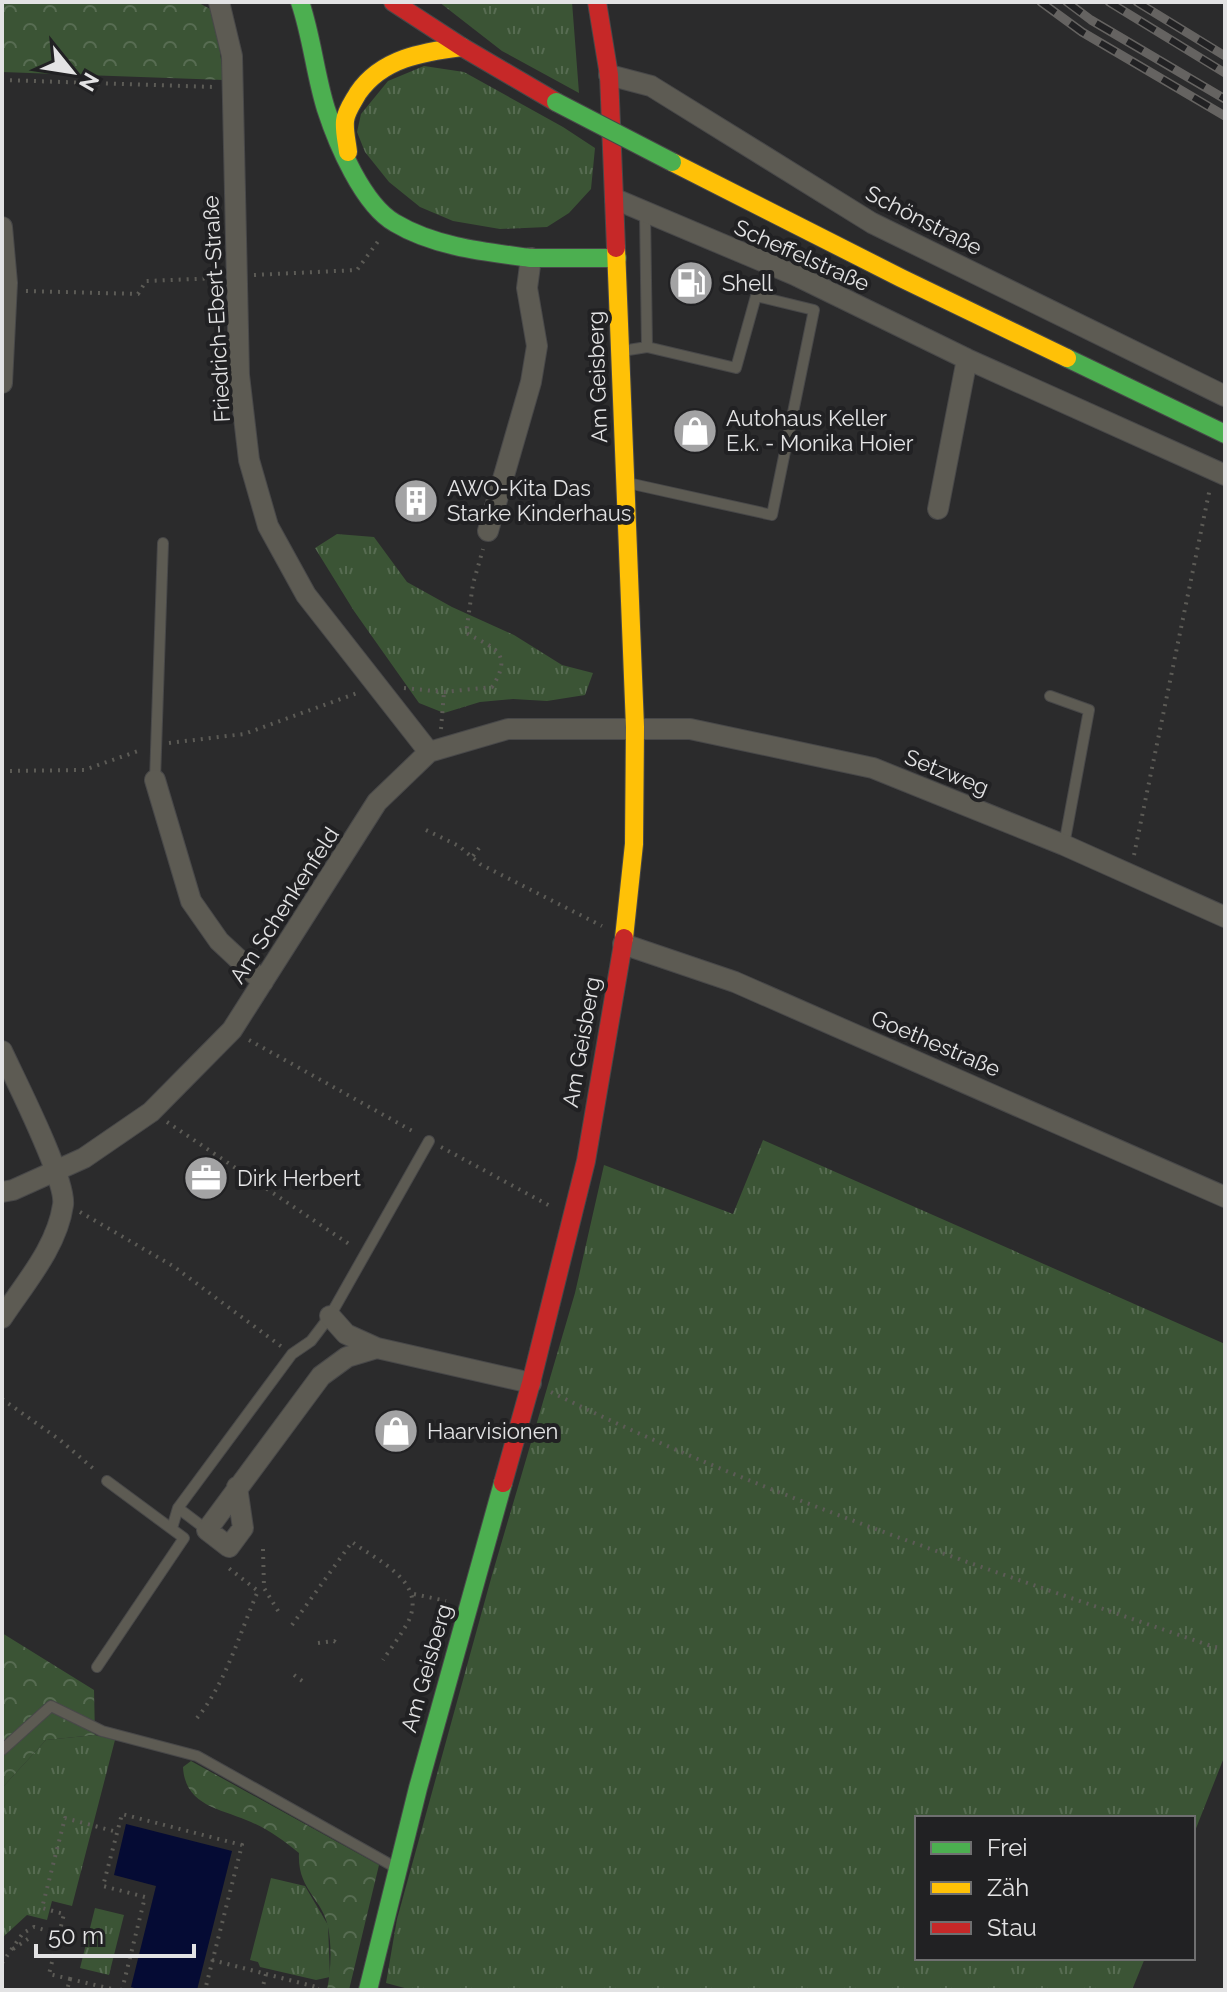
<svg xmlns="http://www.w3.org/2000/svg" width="1227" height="1992" font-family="Raleway,sans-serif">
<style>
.grass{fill:url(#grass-tufts)}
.forest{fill:url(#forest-crowns)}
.water{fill:#050b34}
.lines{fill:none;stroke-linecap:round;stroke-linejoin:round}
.lane-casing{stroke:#484849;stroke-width:12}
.street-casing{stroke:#484849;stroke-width:22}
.fast-casing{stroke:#484849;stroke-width:20}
.slow-casing{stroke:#484849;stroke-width:20}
.jam-casing{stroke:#484849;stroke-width:20}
.path{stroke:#5c5b56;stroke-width:4;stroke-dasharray:2 6;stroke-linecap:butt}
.lane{stroke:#5d5b53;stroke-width:10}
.street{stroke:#5d5b53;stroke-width:20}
.fast{stroke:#4caf50;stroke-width:18}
.slow{stroke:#ffc107;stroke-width:18}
.jam{stroke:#c62828;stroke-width:18}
.rail-casing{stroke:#656361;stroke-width:9}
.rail{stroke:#212123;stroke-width:6;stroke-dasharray:18;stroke-linecap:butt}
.fast-bridge-casing{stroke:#484849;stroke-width:20;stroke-linecap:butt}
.fast-bridge{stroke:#4caf50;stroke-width:18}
.labels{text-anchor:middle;stroke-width:8;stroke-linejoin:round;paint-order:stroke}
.street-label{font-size:22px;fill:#e3e3e4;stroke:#212123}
.poi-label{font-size:22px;fill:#e3e3e4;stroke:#212123;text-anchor:start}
</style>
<defs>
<pattern id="grass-tufts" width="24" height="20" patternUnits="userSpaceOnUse" patternTransform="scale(2)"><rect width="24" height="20" fill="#3b5435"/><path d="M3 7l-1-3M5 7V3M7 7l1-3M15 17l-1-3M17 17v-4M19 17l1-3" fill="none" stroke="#576c52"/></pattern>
<pattern id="forest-crowns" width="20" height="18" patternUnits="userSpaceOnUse" patternTransform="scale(2)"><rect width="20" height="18" fill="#3b5435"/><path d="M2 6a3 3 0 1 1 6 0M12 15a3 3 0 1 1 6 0" fill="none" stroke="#576c52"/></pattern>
</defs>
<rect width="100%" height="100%" fill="#2b2b2c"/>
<path class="grass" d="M439,2H572L579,93L502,51Z
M424,66L464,72L563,127L595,148L591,189L569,213L547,227L500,229L453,221L420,207L389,182L365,152L357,132L361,114L388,81Z
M337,534L374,537L407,582L452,607L514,635L562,665L593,673L585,695L547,701L513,699L480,702L444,713L419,703L354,611L315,548Z
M763,1140L1225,1344V1755L1193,1836V1818H917V1958H1145L1132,1990H412L386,1983L397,1919L492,1575L575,1293L604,1165L733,1214Z
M95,1735L115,1740L72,1906L52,1901L47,1920L27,1915L2,1938V1788L46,1740Z
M271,1878L305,1886L328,1925L330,1977L316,1980L260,1967L258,1962L250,1960Z
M95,1908L124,1915L109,1975L80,1968Z"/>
<path class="forest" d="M2,2H197L214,11L224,80L2,72Z
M2,1633L94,1690L95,1735L46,1740L2,1788Z
M191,1761L379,1865L349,1990H327C331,1971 332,1946 328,1927C323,1899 297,1890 299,1853C284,1841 269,1830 251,1822C223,1809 185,1807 183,1767Z"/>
<path class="water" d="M126,1824L232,1851L197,1990H141L131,1987L156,1886L114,1875Z"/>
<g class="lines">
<g class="lane-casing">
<path id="lane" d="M645,212L647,347
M622,351L647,347L736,368L756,296L814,310L772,515L628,483
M1050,696L1089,710L1064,845
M155,780L163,543
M178,1508L207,1530
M172,1528L178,1508L292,1354L311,1341L330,1316L429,1141
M97,1667L184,1538L107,1481
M2,1750L51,1706L102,1731L197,1756L393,1866"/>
</g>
<g class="street-casing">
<path id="street" d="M219,2L232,56L239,375L249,460L268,526L306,595L429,752
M609,75L651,86L872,223L1225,396
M615,199L795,275L967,359L1225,475
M2,227L7,283L2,383
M938,509L967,359
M488,531L531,382L537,346L527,288L531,258
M155,780L191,901L219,941L263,982
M623,944L735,982L1225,1197
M2,1051C15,1079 67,1181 63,1205C57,1247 25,1283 2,1318
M2,1192L13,1190L84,1158L151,1112L232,1030L377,802L429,752L508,729H690L873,768L1064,845L1225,917
M330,1316L346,1334L377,1348
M237,1487L243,1528L229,1547L207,1530L321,1376L347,1357L377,1348L531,1383"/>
</g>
<g class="fast-casing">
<path id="fast" d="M300,2C312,37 315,74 326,109C337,143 363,205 395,223C435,247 486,252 531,258
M531,258H617
M1067,358L1225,434
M368,1990L418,1788L503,1483"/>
</g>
<g class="slow-casing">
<path id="slow" d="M348,152C347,142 344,131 345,121C346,111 353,102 358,93C382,58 423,52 462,47
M672,162L901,278L1067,358
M616,248L635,727L634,844L624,938"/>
</g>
<g class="jam-casing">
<path id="jam" d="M393,2L462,47L556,102
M597,2L609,75L616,248
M503,1483L531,1383L586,1161L624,938"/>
</g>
<path class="path" d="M2,80L214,87
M254,275L357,270L379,240
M26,291L138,294L146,281L218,278
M404,688L444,692L492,687C514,653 494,648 466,633L473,584L483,549
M441,729L444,692
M169,743L244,734L360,692
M2,771L84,770L141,750
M426,830L459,846L480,864L602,926
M1134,855L1210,488
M473,856L482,844
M249,1040L416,1133
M167,1122L352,1246
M441,1147L550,1206
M80,1212L173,1266L282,1347
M551,1392C763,1497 991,1570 1214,1647L1225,1648
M2,1399L60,1440L96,1471
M263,1549L264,1588L280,1614
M414,1594L446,1601
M292,1625L352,1542C378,1561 428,1582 408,1622C401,1635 391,1648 383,1660
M318,1643L334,1641L338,1644
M294,1675L305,1683
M197,1718C226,1683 240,1632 258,1591L226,1566
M59,1934L64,1914L42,1908L65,1818L117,1832
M13,1949L31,1937
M212,1960L266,1974L262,1990
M2,1963L23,1933L34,1927L59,1934L49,1974L70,1979L67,1990
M266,1974L320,1988L319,1990
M70,1979L116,1990
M122,1990L145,1897L103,1886L122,1814L242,1845L205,1990"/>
<use href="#lane" class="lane"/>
<use href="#street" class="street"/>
<use href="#fast" class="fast"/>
<use href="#slow" class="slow"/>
<use href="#jam" class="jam"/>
<g class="rail-casing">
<path id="rail" d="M1041,2L1082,32L1225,116
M1067,2L1091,20L1225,99
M1109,2L1225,73
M1137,2L1225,56"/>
</g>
<use href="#rail" class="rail"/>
<g class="fast-bridge-casing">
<path id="fast-bridge" d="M556,102L672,162"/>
</g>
<use href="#fast-bridge" class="fast-bridge"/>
</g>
<defs>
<g id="fuel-disc" transform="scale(2.3)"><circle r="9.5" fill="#a3a3a4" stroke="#212123"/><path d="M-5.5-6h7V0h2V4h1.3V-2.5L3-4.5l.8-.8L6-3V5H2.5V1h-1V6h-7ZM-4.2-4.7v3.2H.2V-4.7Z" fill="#fff"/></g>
<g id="shop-disc" transform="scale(2.3)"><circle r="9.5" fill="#a3a3a4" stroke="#212123"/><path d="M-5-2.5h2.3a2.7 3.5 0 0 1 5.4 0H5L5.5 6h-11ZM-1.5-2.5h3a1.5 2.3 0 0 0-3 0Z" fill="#fff"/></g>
<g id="building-disc" transform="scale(2.3)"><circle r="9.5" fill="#a3a3a4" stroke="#212123"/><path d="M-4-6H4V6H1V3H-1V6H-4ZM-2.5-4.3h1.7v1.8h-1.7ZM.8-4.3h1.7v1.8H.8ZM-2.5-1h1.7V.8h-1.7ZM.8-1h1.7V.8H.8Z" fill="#fff"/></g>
<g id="office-disc" transform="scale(2.3)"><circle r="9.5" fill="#a3a3a4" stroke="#212123"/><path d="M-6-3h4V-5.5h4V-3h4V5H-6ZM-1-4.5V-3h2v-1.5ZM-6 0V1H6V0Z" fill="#fff"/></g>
</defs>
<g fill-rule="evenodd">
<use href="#fuel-disc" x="691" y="283"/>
<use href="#shop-disc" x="695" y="431"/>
<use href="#building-disc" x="416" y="501"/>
<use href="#office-disc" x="206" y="1178"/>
<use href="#shop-disc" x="396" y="1431"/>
</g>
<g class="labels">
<g class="street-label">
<text transform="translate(924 220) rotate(27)" y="8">Schönstraße</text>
<text transform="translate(802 255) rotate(24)" y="8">Scheffelstraße</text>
<text transform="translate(216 309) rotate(-93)" y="8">Friedrich-Ebert-Straße</text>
<text transform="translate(597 377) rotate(-92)" y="8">Am Geisberg</text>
<text transform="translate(947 772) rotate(22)" y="8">Setzweg</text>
<text transform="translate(284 905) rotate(-57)" y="8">Am Schenkenfeld</text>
<text transform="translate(581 1042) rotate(-80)" y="8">Am Geisberg</text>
<text transform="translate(936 1043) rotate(23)" y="8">Goethestraße</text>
<text transform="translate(426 1668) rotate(-74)" y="8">Am Geisberg</text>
</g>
<g class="poi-label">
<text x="722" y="291">Shell</text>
<text x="726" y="426">Autohaus Keller<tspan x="726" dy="25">E.k. - Monika Hoier</tspan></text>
<text x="447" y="496">AWO-Kita Das<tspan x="447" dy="25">Starke Kinderhaus</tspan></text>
<text x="237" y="1186">Dirk Herbert</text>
<text x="427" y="1439">Haarvisionen</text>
</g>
</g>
<rect width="1227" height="1992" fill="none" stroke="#e3e3e4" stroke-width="8"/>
<rect x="915" y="1816" width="280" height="144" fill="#212123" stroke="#6f6f70" stroke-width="2"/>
<rect x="931" y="1842" width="40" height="12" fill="#4caf50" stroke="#6f6f70" stroke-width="2"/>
<text x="987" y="1856" font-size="24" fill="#e3e3e4">Frei</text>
<rect x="931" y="1882" width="40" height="12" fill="#ffc107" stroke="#6f6f70" stroke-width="2"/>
<text x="987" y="1896" font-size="24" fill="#e3e3e4">Zäh</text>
<rect x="931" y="1922" width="40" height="12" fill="#c62828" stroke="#6f6f70" stroke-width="2"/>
<text x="987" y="1936" font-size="24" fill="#e3e3e4">Stau</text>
<g transform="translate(72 72) rotate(120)" stroke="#212123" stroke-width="6" paint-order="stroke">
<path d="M0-6L14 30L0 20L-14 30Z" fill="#e3e3e4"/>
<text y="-12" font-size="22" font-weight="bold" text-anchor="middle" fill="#e3e3e4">N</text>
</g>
<path d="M36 1944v12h158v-12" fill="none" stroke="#e3e3e4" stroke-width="4"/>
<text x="48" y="1944" font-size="24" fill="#e3e3e4" stroke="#212123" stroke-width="6" paint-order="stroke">50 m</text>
</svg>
